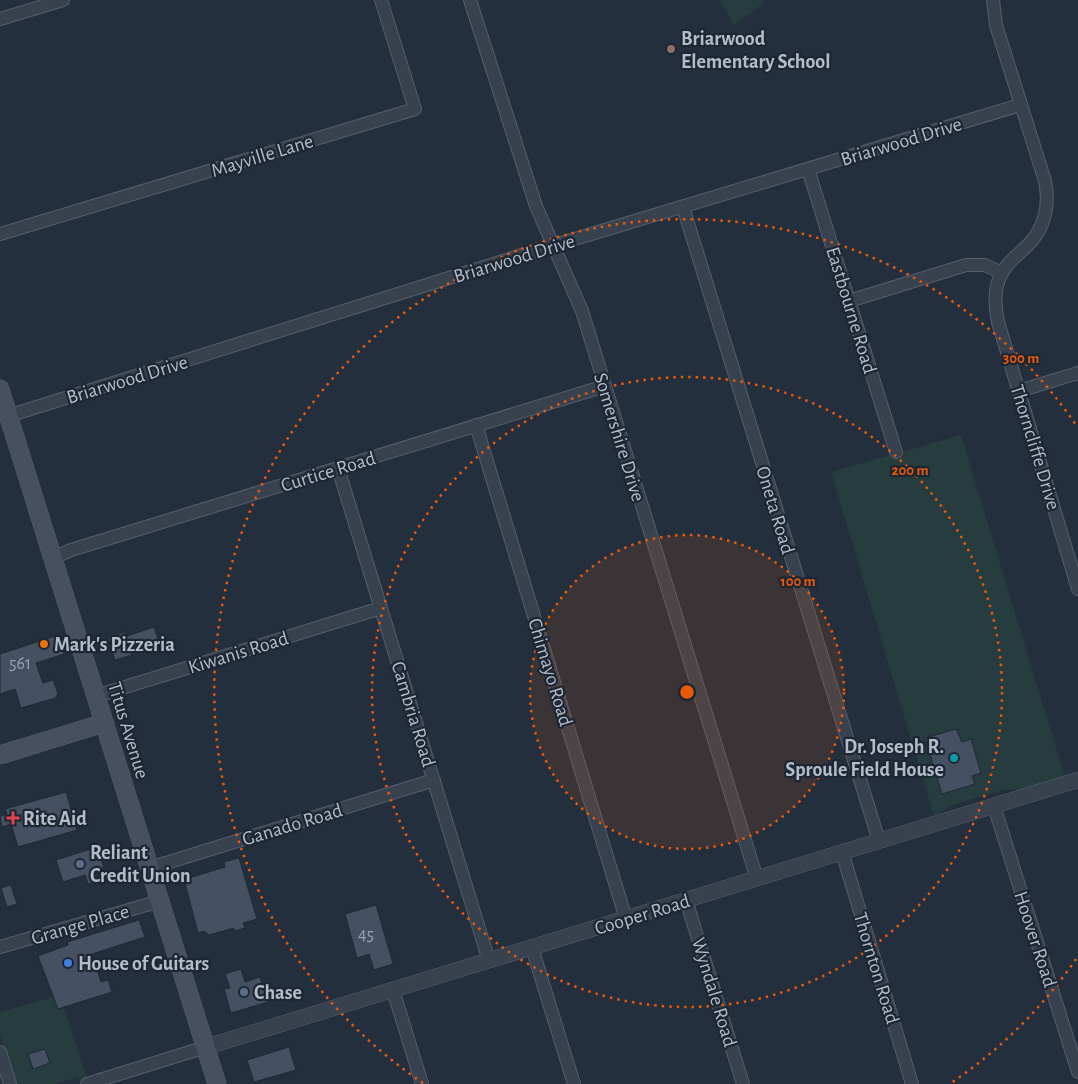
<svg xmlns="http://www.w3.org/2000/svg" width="1078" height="1084" font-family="'Alegreya Sans',sans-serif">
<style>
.green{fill:#263c3f}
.building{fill:#455162;stroke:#1f2835}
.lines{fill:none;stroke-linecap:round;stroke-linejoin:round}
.minor-casing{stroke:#565f6c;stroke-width:14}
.tertiary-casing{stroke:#565f6c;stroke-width:16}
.secondary-casing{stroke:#565f6c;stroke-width:19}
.minor{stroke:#38414e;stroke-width:12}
.tertiary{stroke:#38414e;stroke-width:15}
.secondary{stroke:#465061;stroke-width:18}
.ring{fill:none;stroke:#e8590c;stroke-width:2.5;stroke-dasharray:2.5 5}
.education-dot{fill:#8d6e63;stroke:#1d2633;stroke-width:2}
.food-dot{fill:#e8710a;stroke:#1d2633;stroke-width:2}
.culture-dot{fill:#0f9aa8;stroke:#1d2633;stroke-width:2}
.health-dot{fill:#e0444e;stroke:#1d2633;stroke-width:2}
.service-dot{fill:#5c6f8a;stroke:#1d2633;stroke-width:2}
.shop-dot{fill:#3f7fe0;stroke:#1d2633;stroke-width:2}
.labels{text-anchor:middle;stroke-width:4.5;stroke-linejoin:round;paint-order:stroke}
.number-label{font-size:18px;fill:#98a1af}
.poi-label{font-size:20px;font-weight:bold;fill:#b4bcc9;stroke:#1d2633;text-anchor:start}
.street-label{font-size:20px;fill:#b4bcc9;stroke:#1d2633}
.centre{fill:#e8590c;stroke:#1d2633;stroke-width:2.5}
.ring-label{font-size:15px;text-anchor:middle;font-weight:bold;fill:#e8590c;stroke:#1d2633;stroke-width:4.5;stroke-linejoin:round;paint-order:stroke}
</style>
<rect width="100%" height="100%" fill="#242f3e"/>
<path class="green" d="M720,0H763L764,3L734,25Z
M961,435L1065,777L1022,789L1003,790L952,805L934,816L831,472Z
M54,997L64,1007L87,1079L80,1080L77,1077L56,1084H15L0,1035V1012Z"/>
<path class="building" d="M154,627L159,642L131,651L132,655L115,660L108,638L125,632L127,636Z
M58,635L64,654L36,663L43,683L53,680L58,694L55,698L21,708L15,689L0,694V654Z
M956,729L962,742L971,739L981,773L972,776L975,784L942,794L925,738Z
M66,792L77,830L18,847L11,824L2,827L0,816L7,814L5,809Z
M97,847L104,868L95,871L98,881L88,884L85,875L63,882L56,860Z
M239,858L257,919L243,923L245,928L235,931L234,928L209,935L204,931L198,933L185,883L190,882L189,878L225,867L224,862Z
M11,885L17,904L7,907L1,888Z
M376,905L393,964L374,970L369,954L357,958L345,914Z
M139,920L145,937L92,954L101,982L108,980L112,992L58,1009L38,956L68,945L67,942Z
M241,969L245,982L260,977L268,1002L231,1013L224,989L230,988L225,974Z
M289,1047L296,1070L254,1082L247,1060Z
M45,1049L50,1063L33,1069L28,1054Z"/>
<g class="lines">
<g class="minor-casing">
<path id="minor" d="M470,0L536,206L582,311L757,879
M993,0L996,25L1045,181C1050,204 1045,228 1028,245C1019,254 1008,261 1002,273C993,289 995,305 998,322L1078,589
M0,19L63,0
M808,169L896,452
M683,207L879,841
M0,234L415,109L381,0
M849,301L966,265H985L1002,273
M1019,391L1078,373
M8,416L535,251L1020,105
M476,425L626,919
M338,468L489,961
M53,558L71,550L605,386
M96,696L381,608
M994,806L1078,1072
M842,852L912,1084
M150,868L434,780
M686,900L743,1084
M0,947L160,901
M532,948L574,1084
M393,990L422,1084
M0,1052L10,1084
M87,1084L206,1047"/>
</g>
<g class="tertiary-casing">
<path id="tertiary" d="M206,1047L1078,780"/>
</g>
<g class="secondary-casing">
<path id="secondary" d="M0,389L217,1084
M0,755L104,723"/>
</g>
<use href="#minor" class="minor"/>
<use href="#tertiary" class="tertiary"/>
<use href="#secondary" class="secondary"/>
</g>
<circle cx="687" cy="692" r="157" fill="#e8590c" fill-opacity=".12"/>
<g class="ring">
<circle cx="687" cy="692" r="157"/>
<circle cx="687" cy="692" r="315"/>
<path d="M1076 959A472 472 0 0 1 951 1083M423 1083A472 472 0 1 1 1076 425"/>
</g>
<circle class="education-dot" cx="671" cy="49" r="5"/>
<circle class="food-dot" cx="44" cy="644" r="5"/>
<circle class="culture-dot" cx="954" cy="758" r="5"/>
<path class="health-dot" d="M10.5 810.5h5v5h5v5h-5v5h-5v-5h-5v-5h5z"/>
<g class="service-dot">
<circle cx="80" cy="864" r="5"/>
<circle cx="244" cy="992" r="5"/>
</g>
<circle class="shop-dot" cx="68" cy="963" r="5"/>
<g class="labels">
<g class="number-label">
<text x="20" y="669">561</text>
<text x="366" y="940">45</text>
</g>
<g class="poi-label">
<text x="681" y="45">Briarwood<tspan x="681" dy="23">Elementary School</tspan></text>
<text x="54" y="651">Mark's Pizzeria</text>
<text x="944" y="753" text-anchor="end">Dr. Joseph R.<tspan x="944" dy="23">Sproule Field House</tspan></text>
<text x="23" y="825">Rite Aid</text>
<text x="90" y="859">Reliant<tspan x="90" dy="23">Credit Union</tspan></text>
<text x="78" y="970">House of Guitars</text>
<text x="254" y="999">Chase</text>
</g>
<g class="street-label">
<text transform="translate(901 141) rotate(-17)" y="7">Briarwood Drive</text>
<text transform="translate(262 155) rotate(-17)" y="7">Mayville Lane</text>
<text transform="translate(514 258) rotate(-17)" y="7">Briarwood Drive</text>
<text transform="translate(852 310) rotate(73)" y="7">Eastbourne Road</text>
<text transform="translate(127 379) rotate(-17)" y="7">Briarwood Drive</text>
<text transform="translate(620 437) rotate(73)" y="7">Somershire Drive</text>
<text transform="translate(1036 447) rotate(73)" y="7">Thorncliffe Drive</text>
<text transform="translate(328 471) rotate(-17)" y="7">Curtice Road</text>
<text transform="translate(776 510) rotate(73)" y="7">Oneta Road</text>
<text transform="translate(238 652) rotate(-17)" y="7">Kiwanis Road</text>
<text transform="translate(551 672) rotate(73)" y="7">Chimayo Road</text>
<text transform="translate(414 714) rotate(73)" y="7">Cambria Road</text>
<text transform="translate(129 730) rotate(73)" y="7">Titus Avenue</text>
<text transform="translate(292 824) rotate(-17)" y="7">Ganado Road</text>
<text transform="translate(642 914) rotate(-17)" y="7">Cooper Road</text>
<text transform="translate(80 924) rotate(-16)" y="7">Grange Place</text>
<text transform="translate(1036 939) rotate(72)" y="7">Hoover Road</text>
<text transform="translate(877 968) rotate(73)" y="7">Thornton Road</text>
<text transform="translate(715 992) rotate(73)" y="7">Wyndale Road</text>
</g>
</g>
<circle cx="687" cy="692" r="8" class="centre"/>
<g class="ring-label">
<text x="1021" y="363">300 m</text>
<text x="910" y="475">200 m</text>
<text x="798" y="586">100 m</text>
</g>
</svg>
